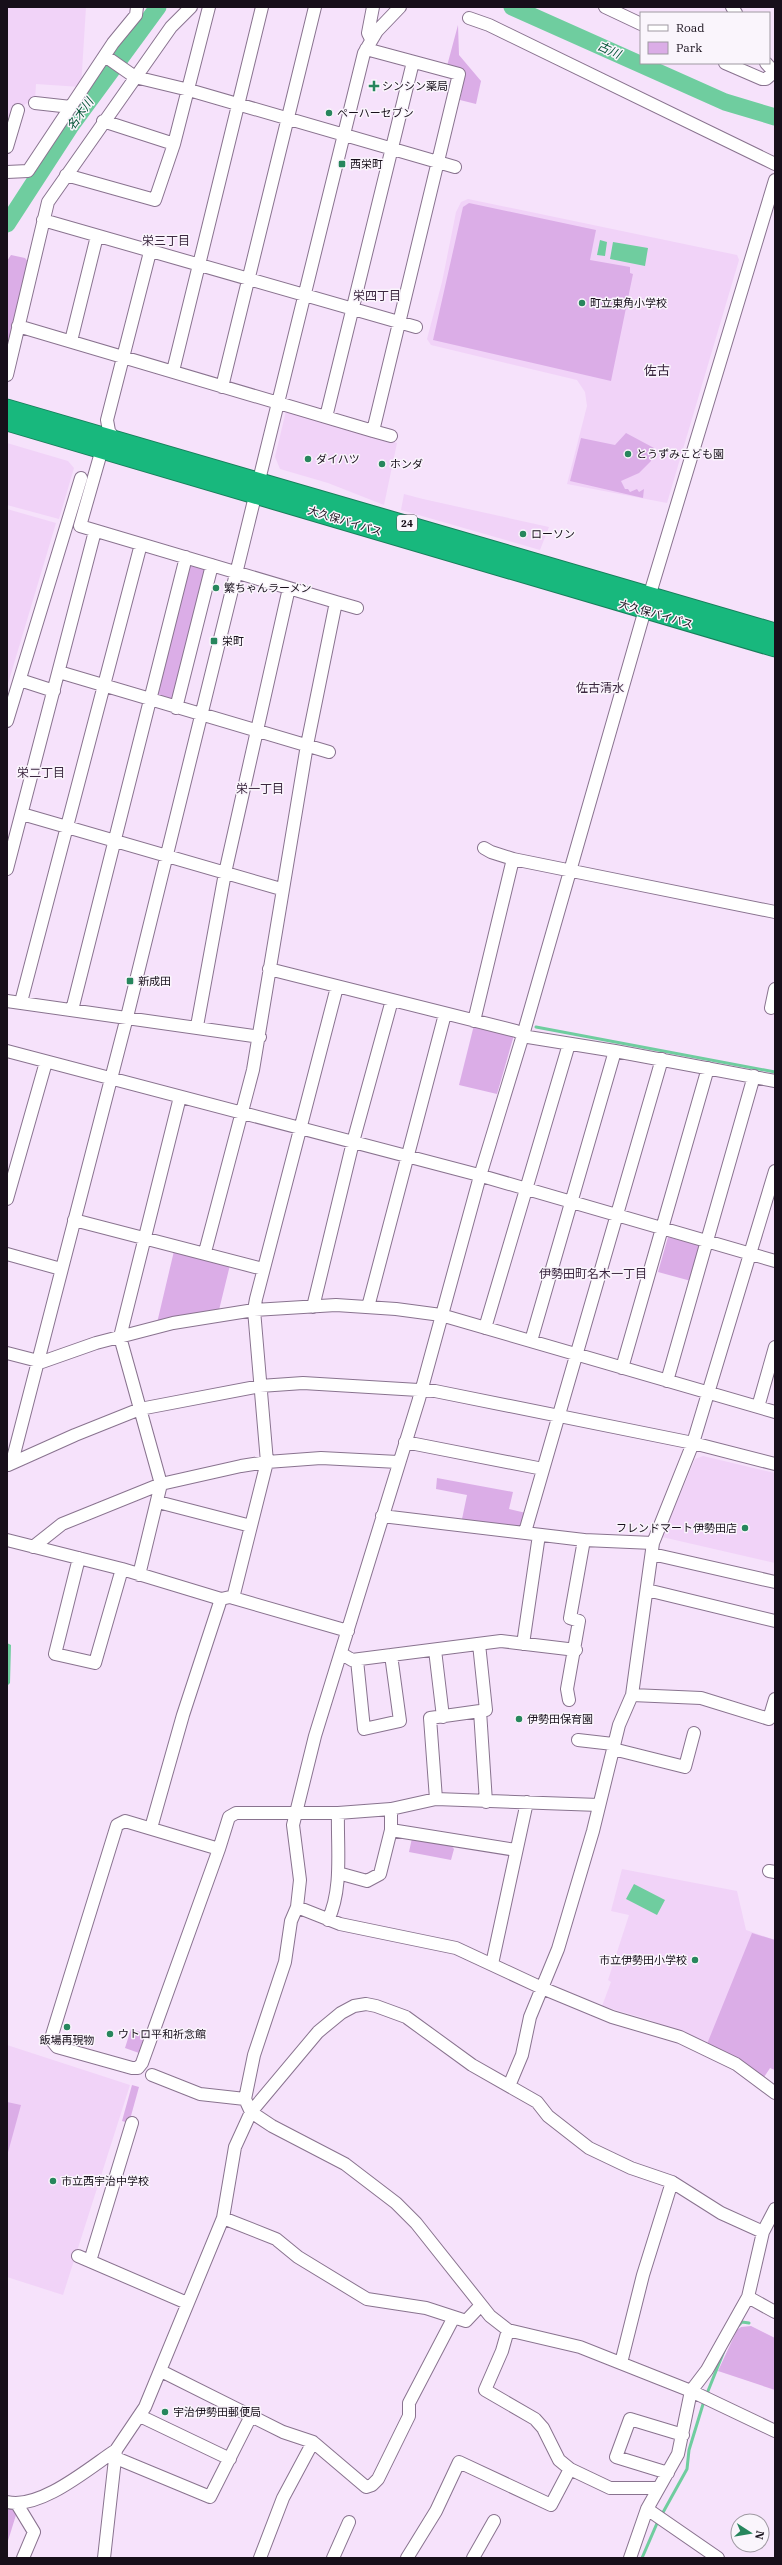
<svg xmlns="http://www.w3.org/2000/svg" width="782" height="2565" font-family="'IBM Plex Serif','Noto Sans JP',serif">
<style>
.built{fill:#f1d3f8}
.green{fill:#dbade7}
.water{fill:#6fcd9f}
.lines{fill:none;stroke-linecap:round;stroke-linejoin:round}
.stream{stroke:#6fcd9f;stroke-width:3}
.river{stroke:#6fcd9f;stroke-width:17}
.minor-casing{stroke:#89738f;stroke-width:14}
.highway-casing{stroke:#187d5a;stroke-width:19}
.minor{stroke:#fff;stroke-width:12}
.highway{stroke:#18b87d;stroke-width:17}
.poi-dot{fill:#27865d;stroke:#faf5fc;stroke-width:1.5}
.labels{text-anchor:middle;stroke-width:3;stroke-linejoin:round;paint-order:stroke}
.shield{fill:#faf5fc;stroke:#5b545e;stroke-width:1}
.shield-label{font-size:10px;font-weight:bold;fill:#170f1a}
.poi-label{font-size:11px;fill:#170f1a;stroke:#faf5fc;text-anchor:start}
.street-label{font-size:11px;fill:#170f1a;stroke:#faf5fc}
.water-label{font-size:12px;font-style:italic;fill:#045436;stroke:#faf5fc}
.neighbourhood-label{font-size:12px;fill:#3b273f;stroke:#faf5fc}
.quarter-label{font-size:13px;fill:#3b273f;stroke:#faf5fc}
</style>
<rect width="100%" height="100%" fill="#f6e2fb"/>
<path class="built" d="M7,7H86L81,87L36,84L35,101L25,104L16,118L7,116Z
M468,199L737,255L739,260L667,503L567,484L587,406L585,392L577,380L431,345L427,339L442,282L456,212L461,202Z
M286,411L397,443L384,505L328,483L280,469L275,457Z
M7,443L68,461L74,468L59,519L7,505Z
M404,494L423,499L549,527L540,550L401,510Z
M7,509L56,523L7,687Z
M703,1456L775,1473V1563L662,1537L695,1459Z
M622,1869L737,1891L746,1930L775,1940V2070L770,2068L764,2077L739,2060L695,2038L650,2020L602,2006L611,1982L608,1980L629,1915L611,1911Z
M7,2045L130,2085L63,2295L7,2277Z"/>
<path class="green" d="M458,25L459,55L481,81L476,104L460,100L465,75L464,72L447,66Z
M469,203L596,230L590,260L630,267V273L633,274L611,381L433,340L463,207Z
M11,255L25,258L29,263L7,355V261Z
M626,433L654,448L650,454L651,461L639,473L621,481L625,489H628L630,492L637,489L639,492L644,489L643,498L570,481L581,438L615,445Z
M191,563L206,567L175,703L154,694L187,565Z
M474,1025L514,1035L497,1094L459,1085Z
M668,1237L702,1246L691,1281L658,1272Z
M174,1251L230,1265L219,1310L157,1323Z
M437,1478L513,1492L509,1509L526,1513L522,1527L462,1519L467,1495L436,1489Z
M412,1838L450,1844L454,1849L451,1860L409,1852Z
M752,1933L775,1940V2070L770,2068L764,2077L739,2060L707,2044Z
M131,2029L146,2034L139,2053L125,2048Z
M132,2085L139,2087L129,2123L122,2121Z
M7,2102L21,2105L7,2156Z
M751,2326L775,2338V2390L718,2371L737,2330L741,2327Z
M7,2508L14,2509L16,2515L7,2544Z"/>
<path class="water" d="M600,240L607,242L605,256L597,255Z
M613,242L648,248L645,266L610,259Z
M7,1643L11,1645L10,1683L7,1686Z
M634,1884L665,1900L657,1915L626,1899Z"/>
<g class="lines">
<path class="stream" d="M536,1027L775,1072
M737,2327L742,2322L749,2323
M706,2396L724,2351
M661,2516L687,2469L689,2450L704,2401
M642,2558L658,2521"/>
<path class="river" d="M512,7L725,102L775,117
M7,224L70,127L158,7"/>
<g class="minor-casing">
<path id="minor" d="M605,7L641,24
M732,7L736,13
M469,18L489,25L775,164
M371,39L368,33L373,7
M105,56L135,77L189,90L455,167
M725,63L762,79H766L774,72
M766,63L775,73
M35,103L71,107
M103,121L174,144
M7,147L18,110
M7,172L28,171L113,43L136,15L137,7
M66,175L155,200L174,144L209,7
M775,180L642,620L523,1035L480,1176L419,1399L315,1736L293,1825L300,1880L297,1907L291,1921L285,1962L254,2055L245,2099L251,2112L272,2126L345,2164L396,2203L416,2223L490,2316L508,2330L580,2347L691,2391L775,2431
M43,220L416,327
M18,326L373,431L459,74L366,49
M71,341L97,236
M173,371L262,7
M7,375L48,202L171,27L191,7
M222,387L315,7
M326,417L413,62
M373,431L391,436
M114,438L109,431L107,420L150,252
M102,449L80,526L336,602L307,745L253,1070L205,1252
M336,602L357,608
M59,672L329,752
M20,680L54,691
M176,708L212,565
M7,721L81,478
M22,814L281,889
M484,848L491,852L513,859
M7,869L95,531
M269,969L516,1031L528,1037L615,1051L775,1081
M7,1001L260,1037
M21,1002L141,544
M771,1008L775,989
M72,1010L186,557
M474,1021L513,859L775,912
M197,1026L225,873L289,588
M7,1051L475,1174L775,1261
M7,1199L46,1062
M74,1220L263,1269
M7,1254L61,1269
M313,1307L353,1142L392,1000
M368,1307L445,1014
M485,1328L569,1044
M531,1341L615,1051
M7,1353L42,1362L96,1343L173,1323L254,1310L336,1305L396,1309L441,1315L775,1412
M622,1368L708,1068
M667,1381L754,1076
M758,1407L775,1347
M405,1442L543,1469
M12,1462L127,1017L364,53L377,31L400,7
M8,1465L75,1435L140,1409L260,1386L303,1383L435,1391L693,1443L775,1464
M158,1502L251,1526
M382,1516L584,1540L653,1543
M525,1532L662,1059
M7,1540L122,1569L221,1599L230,1597L348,1631
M33,1547L62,1524L161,1484L241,1466L267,1462L321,1458L398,1462
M652,1554L775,1582
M79,1558L55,1654L95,1663L122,1569
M139,1575L161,1484L120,1337L180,1097
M647,1590L775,1621
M233,1598L267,1462L254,1310L256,1299L337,987
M479,1644L486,1710L480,1711
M523,1644L539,1535
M435,1650L443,1717
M342,1654L352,1660L501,1641L576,1650
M357,1660L364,1729L400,1721L391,1655
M632,1695L701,1698L769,1719L775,1699
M569,1700L567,1689L579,1621L570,1618L584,1540
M578,1740L613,1744
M613,1749L685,1767L694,1733
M436,1799L430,1718L480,1711L486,1802
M151,1828L183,1715L221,1599
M391,1830L516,1850
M219,1849L125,1821L117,1825L52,2035L53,2042L57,2047L132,2068H138L142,2063L219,1849L229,1817L236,1813H338L391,1809L436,1799L599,1805
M769,1871L775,1872
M338,1873L367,1881L380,1874L391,1830V1809
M297,1907L340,1924L456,1948L542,1988L612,2017L680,2037L736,2064L775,2093
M328,1920C343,1889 337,1847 338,1813
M492,1964L527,1802
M152,2075L200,2094L245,2099
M509,2086L522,2055L530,2017L558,1949L593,1831L619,1725L632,1695L653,1543L693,1443L775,1171
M223,2218L276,2239L298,2257L367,2299L426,2308L466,2321L481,2305
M78,2256L187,2303
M90,2261L132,2123
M748,2297L775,2312
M508,2330L502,2351L485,2390L535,2419L543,2428L559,2460L570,2469L610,2488H658
M621,2363L643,2275L672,2182
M161,2371L283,2432L313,2442L366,2487L372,2485L378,2479L409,2416V2403L454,2317
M140,2416L230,2459
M116,2458L210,2497L251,2416
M668,2473L616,2457L630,2419L683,2435
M7,2502C40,2510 89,2468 116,2450
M17,2504L34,2532L23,2558
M647,2509L718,2558
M104,2558L116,2450L145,2407L223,2218L235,2147L251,2112L318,2032L341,2013L354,2006L366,2004L376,2006L406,2017L472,2065L537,2102L548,2116L589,2148L631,2168L672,2182L721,2213L763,2232
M260,2558L283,2498L313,2442
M333,2558L349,2522
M407,2558L436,2511L459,2462L551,2505L570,2469
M473,2558L494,2521
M630,2558L647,2509L678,2454L691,2391L707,2370L748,2297L763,2232L775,2209"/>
</g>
<g class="highway-casing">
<path id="highway" d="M7,408L775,632
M7,422L775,648"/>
</g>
<use href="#minor" class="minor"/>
<use href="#highway" class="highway"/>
</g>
<g class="poi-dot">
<path d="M372 80h4v4h4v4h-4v4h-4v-4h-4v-4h4z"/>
<circle cx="329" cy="113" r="4"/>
<rect x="338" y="160" width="8" height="8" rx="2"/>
<circle cx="582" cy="303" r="4"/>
<circle cx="628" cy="454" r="4"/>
<circle cx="308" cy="459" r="4"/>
<circle cx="382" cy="464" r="4"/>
<circle cx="523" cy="534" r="4"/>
<circle cx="216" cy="588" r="4"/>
<rect x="210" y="637" width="8" height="8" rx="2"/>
<rect x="126" y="977" width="8" height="8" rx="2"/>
<circle cx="745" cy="1528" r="4"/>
<circle cx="519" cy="1719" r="4"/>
<circle cx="695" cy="1960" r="4"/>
<circle cx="67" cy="2027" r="4"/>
<circle cx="110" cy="2034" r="4"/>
<circle cx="53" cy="2181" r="4"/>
<circle cx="165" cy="2412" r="4"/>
</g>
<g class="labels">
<rect class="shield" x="397" y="515" width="20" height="16" rx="3"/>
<g class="shield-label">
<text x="407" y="527">24</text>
</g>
<g class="poi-label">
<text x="382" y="90">シンシン薬局</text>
<text x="337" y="117">ペーハーセブン</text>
<text x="350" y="168">西栄町</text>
<text x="590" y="307">町立東角小学校</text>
<text x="636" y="458">とうずみこども園</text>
<text x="316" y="463">ダイハツ</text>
<text x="390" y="468">ホンダ</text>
<text x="531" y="538">ローソン</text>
<text x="224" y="592">繁ちゃんラーメン</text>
<text x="222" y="645">栄町</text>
<text x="138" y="985">新成田</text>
<text x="737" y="1532" text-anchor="end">フレンドマート伊勢田店</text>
<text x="527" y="1723">伊勢田保育園</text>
<text x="687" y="1964" text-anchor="end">市立伊勢田小学校</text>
<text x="118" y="2038">ウトロ平和祈念館</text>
<text x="67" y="2044" text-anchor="middle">飯場再現物</text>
<text x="61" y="2185">市立西宇治中学校</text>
<text x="173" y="2416">宇治伊勢田郵便局</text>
</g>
<g class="street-label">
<text transform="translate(345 521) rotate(17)" y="4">大久保バイパス</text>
<text transform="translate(656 614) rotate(16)" y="4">大久保バイパス</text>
</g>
<g class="water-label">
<text transform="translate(609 50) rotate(24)" y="4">古川</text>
<text transform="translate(80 114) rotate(-54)" y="4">名木川</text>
</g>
<g class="neighbourhood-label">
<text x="166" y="245">栄三丁目</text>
<text x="377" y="300">栄四丁目</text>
<text x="600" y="692">佐古清水</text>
<text x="41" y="777">栄二丁目</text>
<text x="260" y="793">栄一丁目</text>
<text x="593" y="1278">伊勢田町名木一丁目</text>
</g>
<g class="quarter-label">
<text x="657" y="375">佐古</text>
</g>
</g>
<rect width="782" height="2565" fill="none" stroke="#170f1a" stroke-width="16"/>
<rect x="640" y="12" width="130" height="52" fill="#faf5fc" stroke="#9f99a2"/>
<rect x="648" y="25" width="20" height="6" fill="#ffffff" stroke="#9f99a2"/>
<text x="676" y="32" font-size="12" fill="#170f1a">Road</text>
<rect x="648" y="42" width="20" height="12" fill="#dbade7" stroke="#9f99a2"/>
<text x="676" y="52" font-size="12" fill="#170f1a">Park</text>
<g transform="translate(750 2533) rotate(102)"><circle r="19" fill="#faf5fc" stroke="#9f99a2"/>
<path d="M0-3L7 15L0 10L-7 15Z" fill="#27865d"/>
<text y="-6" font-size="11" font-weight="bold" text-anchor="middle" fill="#170f1a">N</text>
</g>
</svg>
